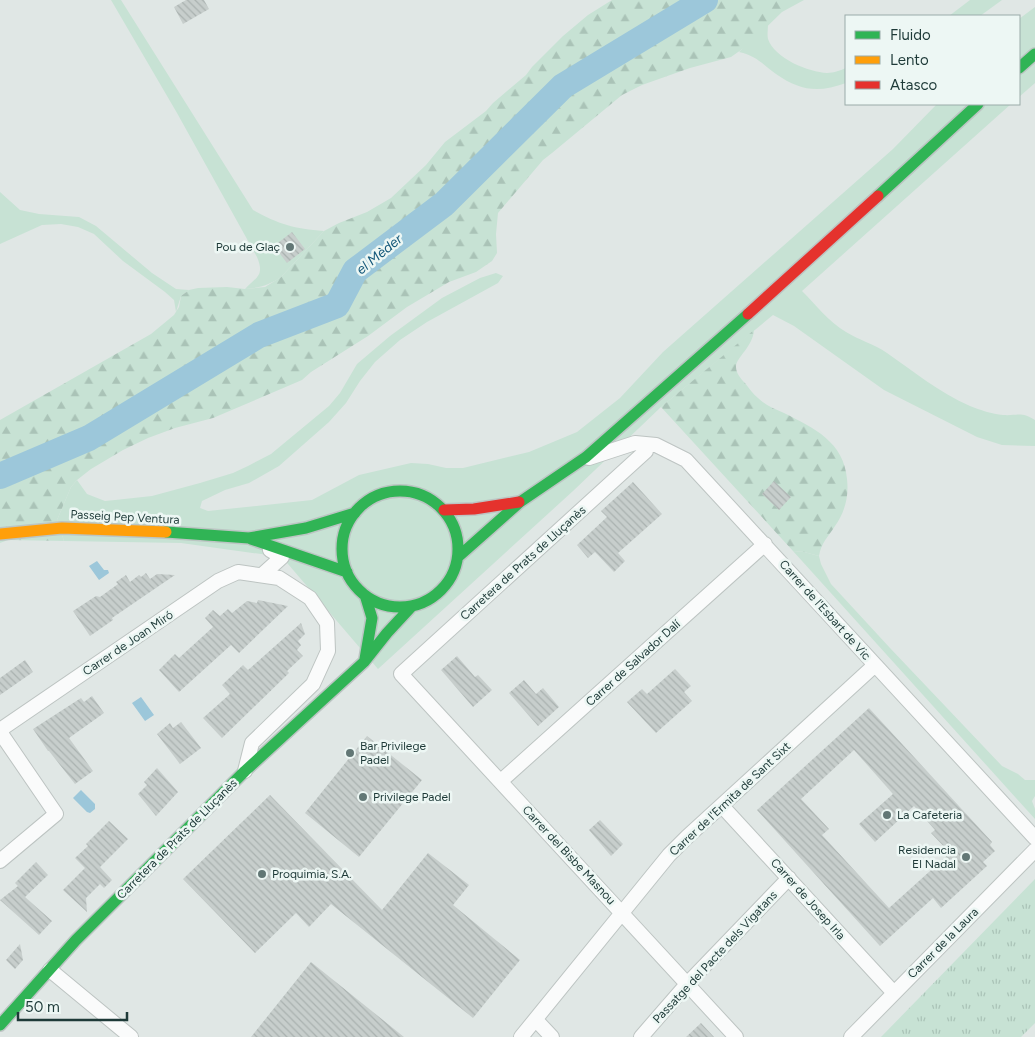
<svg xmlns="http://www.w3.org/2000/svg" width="1035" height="1037" font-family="Figtree,sans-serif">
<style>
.grass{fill:#c7e2d4}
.forest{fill:url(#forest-firs)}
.park{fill:url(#park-tufts)}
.water{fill:#9cc7da}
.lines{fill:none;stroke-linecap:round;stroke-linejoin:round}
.river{stroke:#9cc7da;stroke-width:26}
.building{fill:url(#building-back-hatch);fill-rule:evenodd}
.street-casing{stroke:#bdc4c2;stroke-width:16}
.fast-casing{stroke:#bcc5c3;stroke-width:14}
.slow-casing{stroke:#bcc5c3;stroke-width:14}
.jam-casing{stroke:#bcc5c3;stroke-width:14}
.street{stroke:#fafbfb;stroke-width:14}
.fast{stroke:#30b455;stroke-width:11}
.slow{stroke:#ff9f0a;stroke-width:11}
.jam{stroke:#e5322d;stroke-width:11}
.poi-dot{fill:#627775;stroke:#edf7f4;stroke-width:2}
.labels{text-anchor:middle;stroke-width:5;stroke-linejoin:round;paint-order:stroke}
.poi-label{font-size:12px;fill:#1e3a38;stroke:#edf7f4;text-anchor:start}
.street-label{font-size:12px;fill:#1e3a38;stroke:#edf7f4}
.water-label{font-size:14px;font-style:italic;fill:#14587a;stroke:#edf7f4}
</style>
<defs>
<pattern id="forest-firs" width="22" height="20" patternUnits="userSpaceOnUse" patternTransform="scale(1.25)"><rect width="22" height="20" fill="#c7e2d4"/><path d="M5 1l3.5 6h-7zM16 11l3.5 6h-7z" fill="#aac3b7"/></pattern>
<pattern id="park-tufts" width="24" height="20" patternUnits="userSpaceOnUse" patternTransform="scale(1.25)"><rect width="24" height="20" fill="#c7e2d4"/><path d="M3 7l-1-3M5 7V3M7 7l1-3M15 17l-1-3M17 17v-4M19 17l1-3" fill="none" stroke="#aac3b7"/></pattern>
<pattern id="building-back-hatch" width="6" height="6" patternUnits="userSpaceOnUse" patternTransform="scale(1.25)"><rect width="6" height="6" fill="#c7cecc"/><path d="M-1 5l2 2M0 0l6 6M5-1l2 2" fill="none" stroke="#aab2b0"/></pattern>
</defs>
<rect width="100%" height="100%" fill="#e0e7e5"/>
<path class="grass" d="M111,0H121L253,210C278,224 294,229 324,231L281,277C269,285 260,288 245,289C256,277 265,276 257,257L177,113Z
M970,0H1002L980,16H949Z
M1035,7V83L1019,97V19Z
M768,24C768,29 767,34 768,39C775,59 809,72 827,73C834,73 841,70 846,68V83C819,93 800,91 776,74C762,64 757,56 739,52Z
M937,104H1011L802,291C816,305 828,321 846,332C859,340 874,344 887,353C913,371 940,393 970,406C980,410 992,414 1003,415C1019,416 1020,411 1035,420V446L1002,445L977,437L884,390L794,326L773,315L661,407L573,491L378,669L282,557L181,543L64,541L57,520L71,487L77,480L87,494L105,501L115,500L152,496L200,483L233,473L248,466L271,454L329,406L340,393L357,364L390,336L442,298L480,278L496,273L503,276L498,283L427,322L400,340L375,362L360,381L346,403L329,422L279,466L249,483L225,490L202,501L200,508L208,511L312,500L359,475L411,463L428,464L446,468H463L529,452L577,432L620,398L663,352L893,149Z
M0,192L20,210L39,214L79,217L96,226L152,273L176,289L189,290L181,296L176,312L174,300L165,292L123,261L94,234L78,227L61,224L42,225L0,244Z
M793,551L804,552L819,556L821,564L831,584L890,648L1002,766L1018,774L1025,780H1035V796L1032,801L1035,809V819Z"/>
<path class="forest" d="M612,0H804L782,12L748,45L731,57L690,68L642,85L622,95L552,153L543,160L498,213L496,234L497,253L492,261L476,272L449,282L407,307L368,336L311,372L302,380L213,418L175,428L148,438L123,450L91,469L77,480L71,487L57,520L64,541L8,540L0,543V420L151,334L174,315L179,307L181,296L189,290L198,288L227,287L245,289L265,287L281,277L324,231L339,223L367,212L391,198L426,165L445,142L486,111L493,103L526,75L532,67L563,36L588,15Z
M754,330C753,347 736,357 736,367C736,373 741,379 745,383C749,388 753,394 758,398C765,405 775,409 784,413C814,428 844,442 847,479C849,496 845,512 835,526C828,537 821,543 819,556L804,552L793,551L661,407Z"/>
<path class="park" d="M1035,879V1023L1021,1037H881Z"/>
<path class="water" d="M97,561L104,570H108L109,573L99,580L89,566Z
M141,697L154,715L145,721L132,703Z
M81,790L95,804V809L90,813L87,812L73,798Z"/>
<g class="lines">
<path class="river" d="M0,476L89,438L259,335L337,305L355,271L444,204L563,86L705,0"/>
</g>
<path class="building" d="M186,0H204L209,9L183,24L174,7Z
M292,232L305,249L287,263L274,246Z
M774,481L791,497L779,510L762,494Z
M633,482L662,514L618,553L625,561L614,572L595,552L588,558L577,545L607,517L601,511Z
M146,573L150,579L157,574L175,575L112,618L113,620L90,636L73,611L96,596L100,597L118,584L116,582L126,575L130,582L139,575L141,577Z
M258,600L288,606L239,653L231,645L179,692L159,670L175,654L179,658L213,627L205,618L213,610L220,616L228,609L232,613L247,601L257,603Z
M301,623L305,634L298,641L301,645L297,650L303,656L287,671L289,673L222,738L203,718L230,694L222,685L243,665L248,670Z
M457,656L475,677L478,675L492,690L473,707L441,670Z
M25,660L33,672L0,695V678Z
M675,669L691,686L684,692L692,701L656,733L627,702L642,689L647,694Z
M524,680L536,694L543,688L559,707L538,726L509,693Z
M92,696L104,713L69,738L93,771L75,784L49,751H48L33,729L81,698L84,702Z
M869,708L992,842L990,845L995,851L983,862L987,866L941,908L933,898L880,946L757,810ZM854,750L893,794L859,824L875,842L914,806L935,830L931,833L950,853L889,908L822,835L829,829L801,799Z
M181,722L201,748L180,764L157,734L170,723L173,728Z
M367,736L422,780L359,857L305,813Z
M157,768L178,792L156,816L138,794L147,785L144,782Z
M270,795L382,910L428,853L469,885L453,905L520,960L473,1018L331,904L309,927L296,913L255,953L183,879Z
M600,820L623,844L611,856L589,830Z
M109,821L128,839L100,867L112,880L104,888L100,884L86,898L87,912L63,890L85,868L75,858L88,846L86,844Z
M36,862L48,875L25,897L52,921L39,935L0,900L18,886L15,883Z
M20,944L23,960L15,969L6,960Z
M311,962L404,1037H251Z
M701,1023L714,1037H686Z"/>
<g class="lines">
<g class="street-casing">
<path id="street" d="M646,451L401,674L736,1037
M589,458L635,443L656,445L686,460L1035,838
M262,575L282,557L270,550
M0,730L218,581L238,572L279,578L310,598L327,623L328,651L313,684L252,743L245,771
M0,732L56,814L0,861
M501,781L765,544
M722,806L894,993
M50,970L131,1037
M536,1020L552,1037
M521,1037L669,855L687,837L875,665
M641,1037L687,984L789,878
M851,1037L1035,850"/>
</g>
<g class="fast-casing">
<path id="fast" d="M1019,68L1035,54
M878,196L978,104
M342 549a58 58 0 1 1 116 0a58 58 0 1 1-116 0Z
M166,532L249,538L306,528L355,513
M251,539L347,572
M458,557L520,502L586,457L748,314
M365,595L372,618L365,659
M0,1025L76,940L245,771L364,662L387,633L412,606"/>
</g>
<g class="slow-casing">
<path id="slow" d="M0,534L62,528L166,532"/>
</g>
<g class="jam-casing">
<path id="jam" d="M748,314L878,196
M444,510L474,509L519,502"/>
</g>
<use href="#street" class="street"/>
<use href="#fast" class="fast"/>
<use href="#slow" class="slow"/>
<use href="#jam" class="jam"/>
</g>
<g class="poi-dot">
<circle cx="290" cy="247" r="5"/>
<circle cx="350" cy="753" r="5"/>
<circle cx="363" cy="797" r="5"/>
<circle cx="887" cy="815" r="5"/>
<circle cx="966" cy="857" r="5"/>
<circle cx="262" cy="874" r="5"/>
</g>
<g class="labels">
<g class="poi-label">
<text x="280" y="251" text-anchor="end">Pou de Glaç</text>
<text x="360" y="750">Bar Privilege<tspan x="360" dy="14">Padel</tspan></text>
<text x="373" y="801">Privilege Padel</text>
<text x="897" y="819">La Cafeteria</text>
<text x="956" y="854" text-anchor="end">Residencia<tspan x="956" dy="14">El Nadal</tspan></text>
<text x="272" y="878">Proquimia, S.A.</text>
</g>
<g class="street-label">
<text transform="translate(125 517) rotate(3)" y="4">Passeig Pep Ventura</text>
<text transform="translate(523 563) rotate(-42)" y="4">Carretera de Prats de Lluçanès</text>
<text transform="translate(825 610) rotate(48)" y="4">Carrer de l'Esbart de Vic</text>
<text transform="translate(128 643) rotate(-34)" y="4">Carrer de Joan Miró</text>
<text transform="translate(633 663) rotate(-42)" y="4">Carrer de Salvador Dalí</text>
<text transform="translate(730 799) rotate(-43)" y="4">Carrer de l'Ermita de Sant Sixt</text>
<text transform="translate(177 839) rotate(-45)" y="4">Carretera de Prats de Lluçanès</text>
<text transform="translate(569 855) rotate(47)" y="4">Carrer del Bisbe Masnou</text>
<text transform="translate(808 899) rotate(48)" y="4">Carrer de Josep Irla</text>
<text transform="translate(943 943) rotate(-45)" y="4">Carrer de la Laura</text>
<text transform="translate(715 957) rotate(-47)" y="4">Passatge del Pacte dels Vigatans</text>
</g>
<g class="water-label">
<text transform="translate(379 254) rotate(-39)" y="5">el Mèder</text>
</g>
</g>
<rect x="845" y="15" width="175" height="90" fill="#edf7f4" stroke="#9aaba9"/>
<rect x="855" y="31" width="25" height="8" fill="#30b455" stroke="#9aaba9"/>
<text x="890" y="40" font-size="15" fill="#1e3a38">Fluido</text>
<rect x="855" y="56" width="25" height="8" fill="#ff9f0a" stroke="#9aaba9"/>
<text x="890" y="65" font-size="15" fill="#1e3a38">Lento</text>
<rect x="855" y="81" width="25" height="8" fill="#e5322d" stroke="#9aaba9"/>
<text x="890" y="90" font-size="15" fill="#1e3a38">Atasco</text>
<path d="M18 1012v8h109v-8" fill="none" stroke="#1e3a38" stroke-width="2.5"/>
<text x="25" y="1012" font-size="15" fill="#1e3a38" stroke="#edf7f4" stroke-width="4" paint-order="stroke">50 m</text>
</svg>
